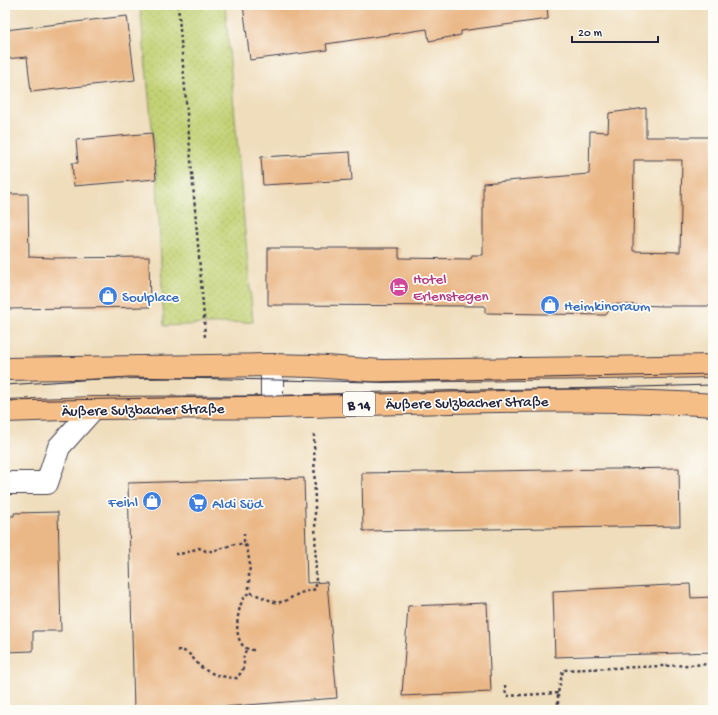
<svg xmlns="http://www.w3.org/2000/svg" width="718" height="715" font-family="'Gochi Hand',sans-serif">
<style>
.grass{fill:url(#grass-dots);stroke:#727a58}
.building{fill:#eab786;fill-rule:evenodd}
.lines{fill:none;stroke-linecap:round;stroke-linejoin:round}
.minor-casing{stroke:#413e4e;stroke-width:24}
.major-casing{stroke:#413e4e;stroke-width:24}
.path{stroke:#413e4e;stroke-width:2.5;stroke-dasharray:3 3;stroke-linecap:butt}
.minor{stroke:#fff;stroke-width:22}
.major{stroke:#f6be87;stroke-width:22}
.tram{stroke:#22223b;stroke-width:1}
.labels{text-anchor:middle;stroke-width:3.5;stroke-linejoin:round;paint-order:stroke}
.shield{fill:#fdfcf7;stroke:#646373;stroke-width:1}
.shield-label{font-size:14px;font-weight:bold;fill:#22223b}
.hotel-label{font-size:15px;fill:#b23c85;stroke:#fdfcf7;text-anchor:start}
.shop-label{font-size:15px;fill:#366cbe;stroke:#fdfcf7;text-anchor:start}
.street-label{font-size:15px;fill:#22223b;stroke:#fdfcf7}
</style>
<defs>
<pattern id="grass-dots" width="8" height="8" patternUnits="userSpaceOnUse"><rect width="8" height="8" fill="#c2d274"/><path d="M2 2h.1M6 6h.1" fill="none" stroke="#a6b465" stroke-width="1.8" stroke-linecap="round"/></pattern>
</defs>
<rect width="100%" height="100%" fill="#fdfcf7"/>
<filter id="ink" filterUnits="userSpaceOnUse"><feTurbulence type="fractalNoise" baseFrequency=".025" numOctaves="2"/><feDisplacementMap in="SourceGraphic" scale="8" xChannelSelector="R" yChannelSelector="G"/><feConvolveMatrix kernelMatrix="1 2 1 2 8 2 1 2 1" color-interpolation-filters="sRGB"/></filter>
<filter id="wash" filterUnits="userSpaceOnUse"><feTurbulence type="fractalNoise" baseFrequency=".012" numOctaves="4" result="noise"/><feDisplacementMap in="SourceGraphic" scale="16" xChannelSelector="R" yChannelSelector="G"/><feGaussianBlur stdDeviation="0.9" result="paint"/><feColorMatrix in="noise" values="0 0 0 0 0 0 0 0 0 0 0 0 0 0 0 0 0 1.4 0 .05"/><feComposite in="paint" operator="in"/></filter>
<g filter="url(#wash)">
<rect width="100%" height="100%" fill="#efddbb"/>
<path class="grass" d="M140,5H225L253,322L164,326L157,179Z"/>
<g id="blocks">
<path class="building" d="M243,5H547L548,19L461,31V35L429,41L427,29L326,44L327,50L250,60Z
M127,16L135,80L31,92L27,57L5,59V30Z
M646,108V137H713V306H662L613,304L606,315L485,313V306L268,305V248H399V258L471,259L472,255H483V183L589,174L590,131L608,132L609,113ZM634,160H682L680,252L633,251Z
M152,133L156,179L74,186L72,163H78L76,140Z
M350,152L352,180L263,185L261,157Z
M5,194H28L29,257L52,258L149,257L150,307L5,309Z
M679,468L680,526L363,531L362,473Z
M304,478L307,583L327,582L337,698L183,710H134L128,483Z
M58,512L61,631H33V651L5,652V516H14V513Z
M690,584L691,598L713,597V652L555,657L553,591Z
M487,603L491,692L402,696L408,606Z"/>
</g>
</g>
<g filter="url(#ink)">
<use href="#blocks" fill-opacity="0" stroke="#413e4e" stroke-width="1"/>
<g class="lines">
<g class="minor-casing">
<path id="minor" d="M272,365V407
M5,483H47L59,447L94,408"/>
</g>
<g class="major-casing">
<path id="major" d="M5,369L272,365L312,366L382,371L602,368L713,366
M5,411C35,410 64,409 94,408C153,407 213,408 272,407C419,403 566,396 713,405"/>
</g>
<path class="path" d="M178,5L204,317L205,339
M244,533V541L247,547L250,565L249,575V592
M175,554L186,553L193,550L199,548L206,551H213L235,544H242L247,547
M177,650C194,651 191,661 204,669C212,675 228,678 237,678C240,674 243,670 244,665C244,658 242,656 247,649
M254,650C252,650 250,650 248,649C232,643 237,611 243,599C245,597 247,594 249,592L277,603L285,601L300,593L316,589L314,432
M505,685L506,696L558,693
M558,710V693L563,670L713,664"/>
<use href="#minor" class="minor"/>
<use href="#major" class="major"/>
<path class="tram" d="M5,385L129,377L374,382L713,374
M5,401L375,394L713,385"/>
</g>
</g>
<defs>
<g id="hotel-disc" transform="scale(1)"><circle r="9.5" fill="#d1479c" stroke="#fdfcf7"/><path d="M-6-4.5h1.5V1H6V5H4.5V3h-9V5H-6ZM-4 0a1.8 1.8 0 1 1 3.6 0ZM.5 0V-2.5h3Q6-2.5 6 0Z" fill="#fff"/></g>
<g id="shop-disc" transform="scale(1)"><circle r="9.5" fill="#3f7fe0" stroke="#fdfcf7"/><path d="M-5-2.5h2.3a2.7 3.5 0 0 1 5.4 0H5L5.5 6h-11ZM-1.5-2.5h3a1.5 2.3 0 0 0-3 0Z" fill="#fff"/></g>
<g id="supermarket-disc" transform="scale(1)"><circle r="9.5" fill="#3f7fe0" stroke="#fdfcf7"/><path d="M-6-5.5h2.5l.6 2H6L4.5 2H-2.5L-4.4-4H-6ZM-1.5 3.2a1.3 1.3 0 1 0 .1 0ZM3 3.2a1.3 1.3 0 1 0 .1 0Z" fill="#fff"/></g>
</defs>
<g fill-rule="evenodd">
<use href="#hotel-disc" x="399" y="287"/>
<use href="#shop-disc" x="108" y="296"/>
<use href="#shop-disc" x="550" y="305"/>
<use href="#shop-disc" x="152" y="501"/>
<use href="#supermarket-disc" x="198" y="503"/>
</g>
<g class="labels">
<rect class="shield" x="343" y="392" width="32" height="24" rx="3"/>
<g class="shield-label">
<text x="359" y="409">B 14</text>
</g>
<g class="hotel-label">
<text x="413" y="283">Hotel<tspan x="413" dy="17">Erlenstegen</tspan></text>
</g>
<g class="shop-label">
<text x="122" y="301">Soulplace</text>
<text x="564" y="310">Heimkinoraum</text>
<text x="138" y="506" text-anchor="end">Feihl</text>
<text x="212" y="508">Aldi Süd</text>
</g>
<g class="street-label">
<text transform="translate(467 402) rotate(-1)" y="5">Äußere Sulzbacher Straße</text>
<text transform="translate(143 409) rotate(-1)" y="5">Äußere Sulzbacher Straße</text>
</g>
</g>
<rect width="718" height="715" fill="none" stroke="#fdfcf7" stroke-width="20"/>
<path d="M572 36v6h86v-6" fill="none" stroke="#22223b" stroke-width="2"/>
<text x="578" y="36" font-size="12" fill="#22223b" stroke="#fdfcf7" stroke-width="3" paint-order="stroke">20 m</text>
</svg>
